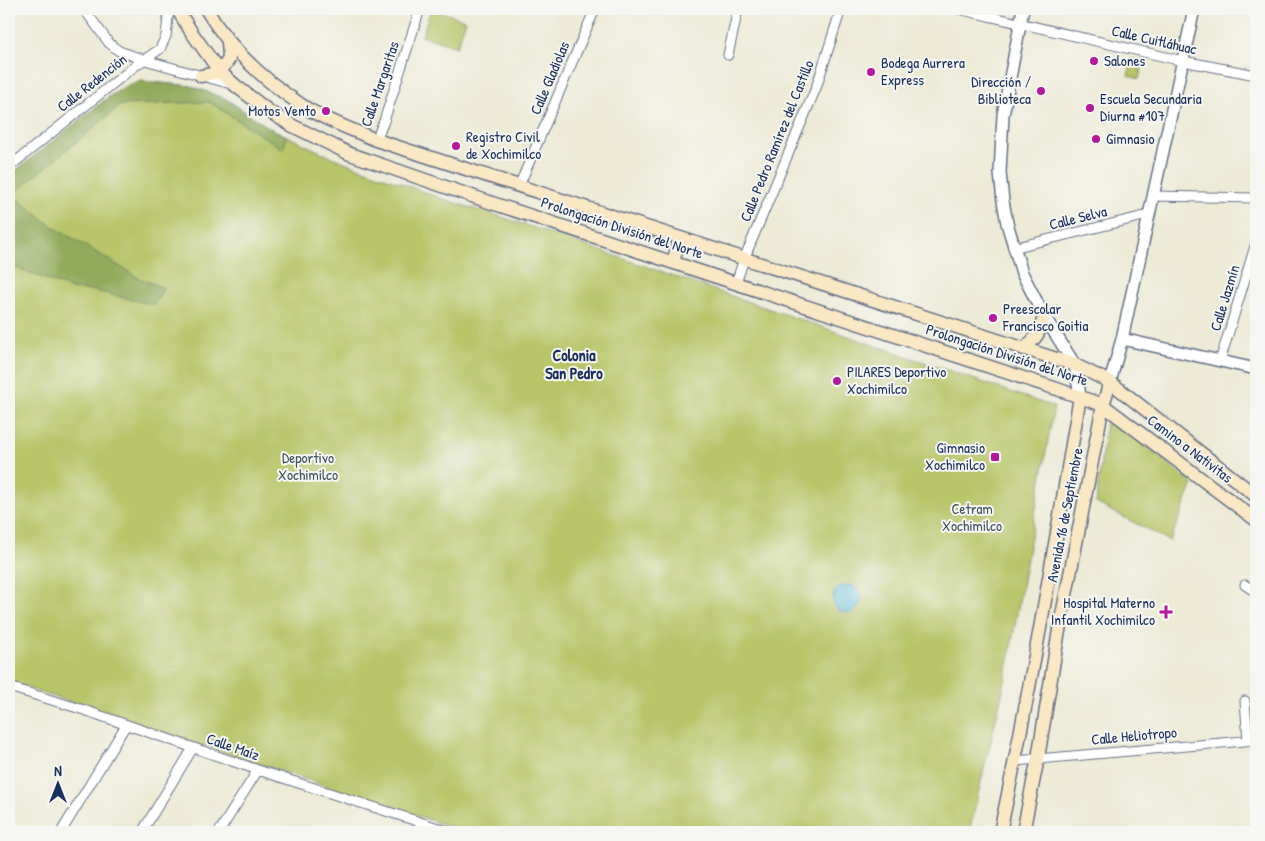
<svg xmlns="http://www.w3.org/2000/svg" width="1265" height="841" font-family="'Patrick Hand',sans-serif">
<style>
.green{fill:#b8c567;stroke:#6a7a62}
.forest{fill:#92aa5c;stroke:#566c5d}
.water{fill:#5ebedc;stroke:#3c769d}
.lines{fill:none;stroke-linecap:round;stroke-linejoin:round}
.minor-casing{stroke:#647088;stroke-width:11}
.tertiary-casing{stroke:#647088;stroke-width:14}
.secondary-casing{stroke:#647088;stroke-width:15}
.minor{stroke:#fff;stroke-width:9}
.tertiary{stroke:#fff;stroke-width:11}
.secondary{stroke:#fae7c3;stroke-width:12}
.poi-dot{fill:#b5179e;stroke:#f6f6f2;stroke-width:2}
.labels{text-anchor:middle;stroke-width:4;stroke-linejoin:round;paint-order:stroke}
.street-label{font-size:15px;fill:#1b2f5e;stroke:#f6f6f2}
.poi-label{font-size:15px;fill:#1b2f5e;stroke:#f6f6f2;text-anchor:start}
.park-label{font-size:15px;fill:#425460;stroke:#f6f6f2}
.neighbourhood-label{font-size:16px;font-weight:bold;fill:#1b2f5e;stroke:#f6f6f2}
</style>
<rect width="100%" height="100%" fill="#f6f6f2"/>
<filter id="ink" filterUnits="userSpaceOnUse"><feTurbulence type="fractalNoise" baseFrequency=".02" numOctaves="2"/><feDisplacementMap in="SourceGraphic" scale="10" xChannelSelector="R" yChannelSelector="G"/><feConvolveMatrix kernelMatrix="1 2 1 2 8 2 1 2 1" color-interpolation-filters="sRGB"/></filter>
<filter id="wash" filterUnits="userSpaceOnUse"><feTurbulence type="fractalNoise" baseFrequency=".0096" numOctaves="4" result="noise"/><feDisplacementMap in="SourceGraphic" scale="20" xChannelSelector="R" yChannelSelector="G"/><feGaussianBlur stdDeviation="1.12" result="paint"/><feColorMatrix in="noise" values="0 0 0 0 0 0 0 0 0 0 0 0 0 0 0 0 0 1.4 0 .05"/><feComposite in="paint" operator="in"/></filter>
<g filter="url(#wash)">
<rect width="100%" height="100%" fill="#edead5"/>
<path class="green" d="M431,9L466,20L457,47L422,36Z
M1132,59L1143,62L1139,79L1128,76Z
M141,81L191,86L226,99L268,127L331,157L446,200L511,220L1054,407L1005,681L969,832H467L9,682V176L110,96L130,84Z
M1107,414L1193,484L1170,541L1096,503Z"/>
<path class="forest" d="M141,81L191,86L226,99L268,127L287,137L283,149L209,102L121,105L12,195L52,226L139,278L164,288L154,305L96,291L72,289L9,265V176L110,96L130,84Z"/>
<path class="water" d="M833 599a14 14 0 1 1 28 0a14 14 0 1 1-28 0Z"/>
</g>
<g filter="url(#ink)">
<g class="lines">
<g class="minor-casing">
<path id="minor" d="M84,9L109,43L119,51L145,60L231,84
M958,9L1183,61L1256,75
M728,55L738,9
M376,140L384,121L420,9
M9,167L135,66L160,49L166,36L169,9
M519,186L595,9
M1153,196L1256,198
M1013,248L1148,215
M736,283L744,259L816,88L841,9
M1220,361L1256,243
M1245,585L1256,592
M9,687L81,709L258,770L417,821L450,832
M1245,701L1248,740
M1015,761L1256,740
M61,832L126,725
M142,832L193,748
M219,832L258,770"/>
</g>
<g class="tertiary-casing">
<path id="tertiary" d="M1023,9L1003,115L1000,173L1003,201L1007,223L1022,273L1044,316L1075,365L1080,396
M1122,339L1256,369
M1110,382L1122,339L1194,9"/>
</g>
<g class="secondary-casing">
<path id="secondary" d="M177,9L192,33L220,72L236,86L270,112L293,126L350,154L492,203L1057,389L1103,405L1256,520
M206,9C229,48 265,81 303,106C325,120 351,129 376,140L1075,365L1110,382L1256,496
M201,76L220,72L229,59L228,41
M673,262L680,238
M1024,349C1037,337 1040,333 1044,316
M1000,832C1031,688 1056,542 1080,396
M1023,832L1038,758L1058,636L1103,405L1110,382"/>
</g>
<use href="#minor" class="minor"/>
<use href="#tertiary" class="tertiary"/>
<use href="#secondary" class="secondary"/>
</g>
</g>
<g class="poi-dot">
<circle cx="1094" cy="61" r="5"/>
<circle cx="871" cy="72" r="5"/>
<circle cx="1041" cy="91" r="5"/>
<circle cx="1090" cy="108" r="5"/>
<circle cx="326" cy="111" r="5"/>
<circle cx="1096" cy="139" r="5"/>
<circle cx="456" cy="146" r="5"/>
<circle cx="993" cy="318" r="5"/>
<circle cx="837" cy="381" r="5"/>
<rect x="990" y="452" width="10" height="10" rx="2.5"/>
<path d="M1163.5 604.5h5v5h5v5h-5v5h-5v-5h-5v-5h5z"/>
</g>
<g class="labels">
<g class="street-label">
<text transform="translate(1154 40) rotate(13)" y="5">Calle Cuitláhuac</text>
<text transform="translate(550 78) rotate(-67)" y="5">Calle Gladiolas</text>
<text transform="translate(92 83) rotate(-38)" y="5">Calle Redención</text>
<text transform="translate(380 84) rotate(-71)" y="5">Calle Margaritas</text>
<text transform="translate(777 141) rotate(-68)" y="5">Calle Pedro Ramírez del Castillo</text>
<text transform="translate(1078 218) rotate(-14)" y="5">Calle Selva</text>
<text transform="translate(622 228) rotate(18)" y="5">Prolongación División del Norte</text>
<text transform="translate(1225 298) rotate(-73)" y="5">Calle Jazmín</text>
<text transform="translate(1007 355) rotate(18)" y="5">Prolongación División del Norte</text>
<text transform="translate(1190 449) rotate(37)" y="5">Camino a Nativitas</text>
<text transform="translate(1065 515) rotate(-79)" y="5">Avenida 16 de Septiembre</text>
<text transform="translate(1134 736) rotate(-5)" y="5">Calle Heliotropo</text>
<text transform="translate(233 747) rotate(19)" y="5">Calle Maíz</text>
</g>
<g class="poi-label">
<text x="1104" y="66">Salones</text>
<text x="881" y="68">Bodega Aurrera<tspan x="881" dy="17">Express</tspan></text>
<text x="1031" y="87" text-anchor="end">Dirección /<tspan x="1031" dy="17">Biblioteca</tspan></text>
<text x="1100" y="104">Escuela Secundaria<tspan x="1100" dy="17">Diurna #107</tspan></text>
<text x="316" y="116" text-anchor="end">Motos Vento</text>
<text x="466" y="142">Registro Civil<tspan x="466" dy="17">de Xochimilco</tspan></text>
<text x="1106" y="144">Gimnasio</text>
<text x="1003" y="314">Preescolar<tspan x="1003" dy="17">Francisco Goitia</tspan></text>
<text x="847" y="377">PILARES Deportivo<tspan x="847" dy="17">Xochimilco</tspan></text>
<text x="985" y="453" text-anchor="end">Gimnasio<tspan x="985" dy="17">Xochimilco</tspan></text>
<text x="1155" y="608" text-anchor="end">Hospital Materno<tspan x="1155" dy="17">Infantil Xochimilco</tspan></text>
</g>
<g class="park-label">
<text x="308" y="463">Deportivo<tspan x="308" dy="17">Xochimilco</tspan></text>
<text x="972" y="514">Cetram<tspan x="972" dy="17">Xochimilco</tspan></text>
</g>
<g class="neighbourhood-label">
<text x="574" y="361">Colonia<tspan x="574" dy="18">San Pedro</tspan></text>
</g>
</g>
<rect width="1265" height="841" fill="none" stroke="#f6f6f2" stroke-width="30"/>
<g transform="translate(58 784)" stroke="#f6f6f2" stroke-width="4" paint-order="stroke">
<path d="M0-4L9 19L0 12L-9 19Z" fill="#1b2f5e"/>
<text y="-8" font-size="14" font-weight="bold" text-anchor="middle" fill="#1b2f5e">N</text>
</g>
</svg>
